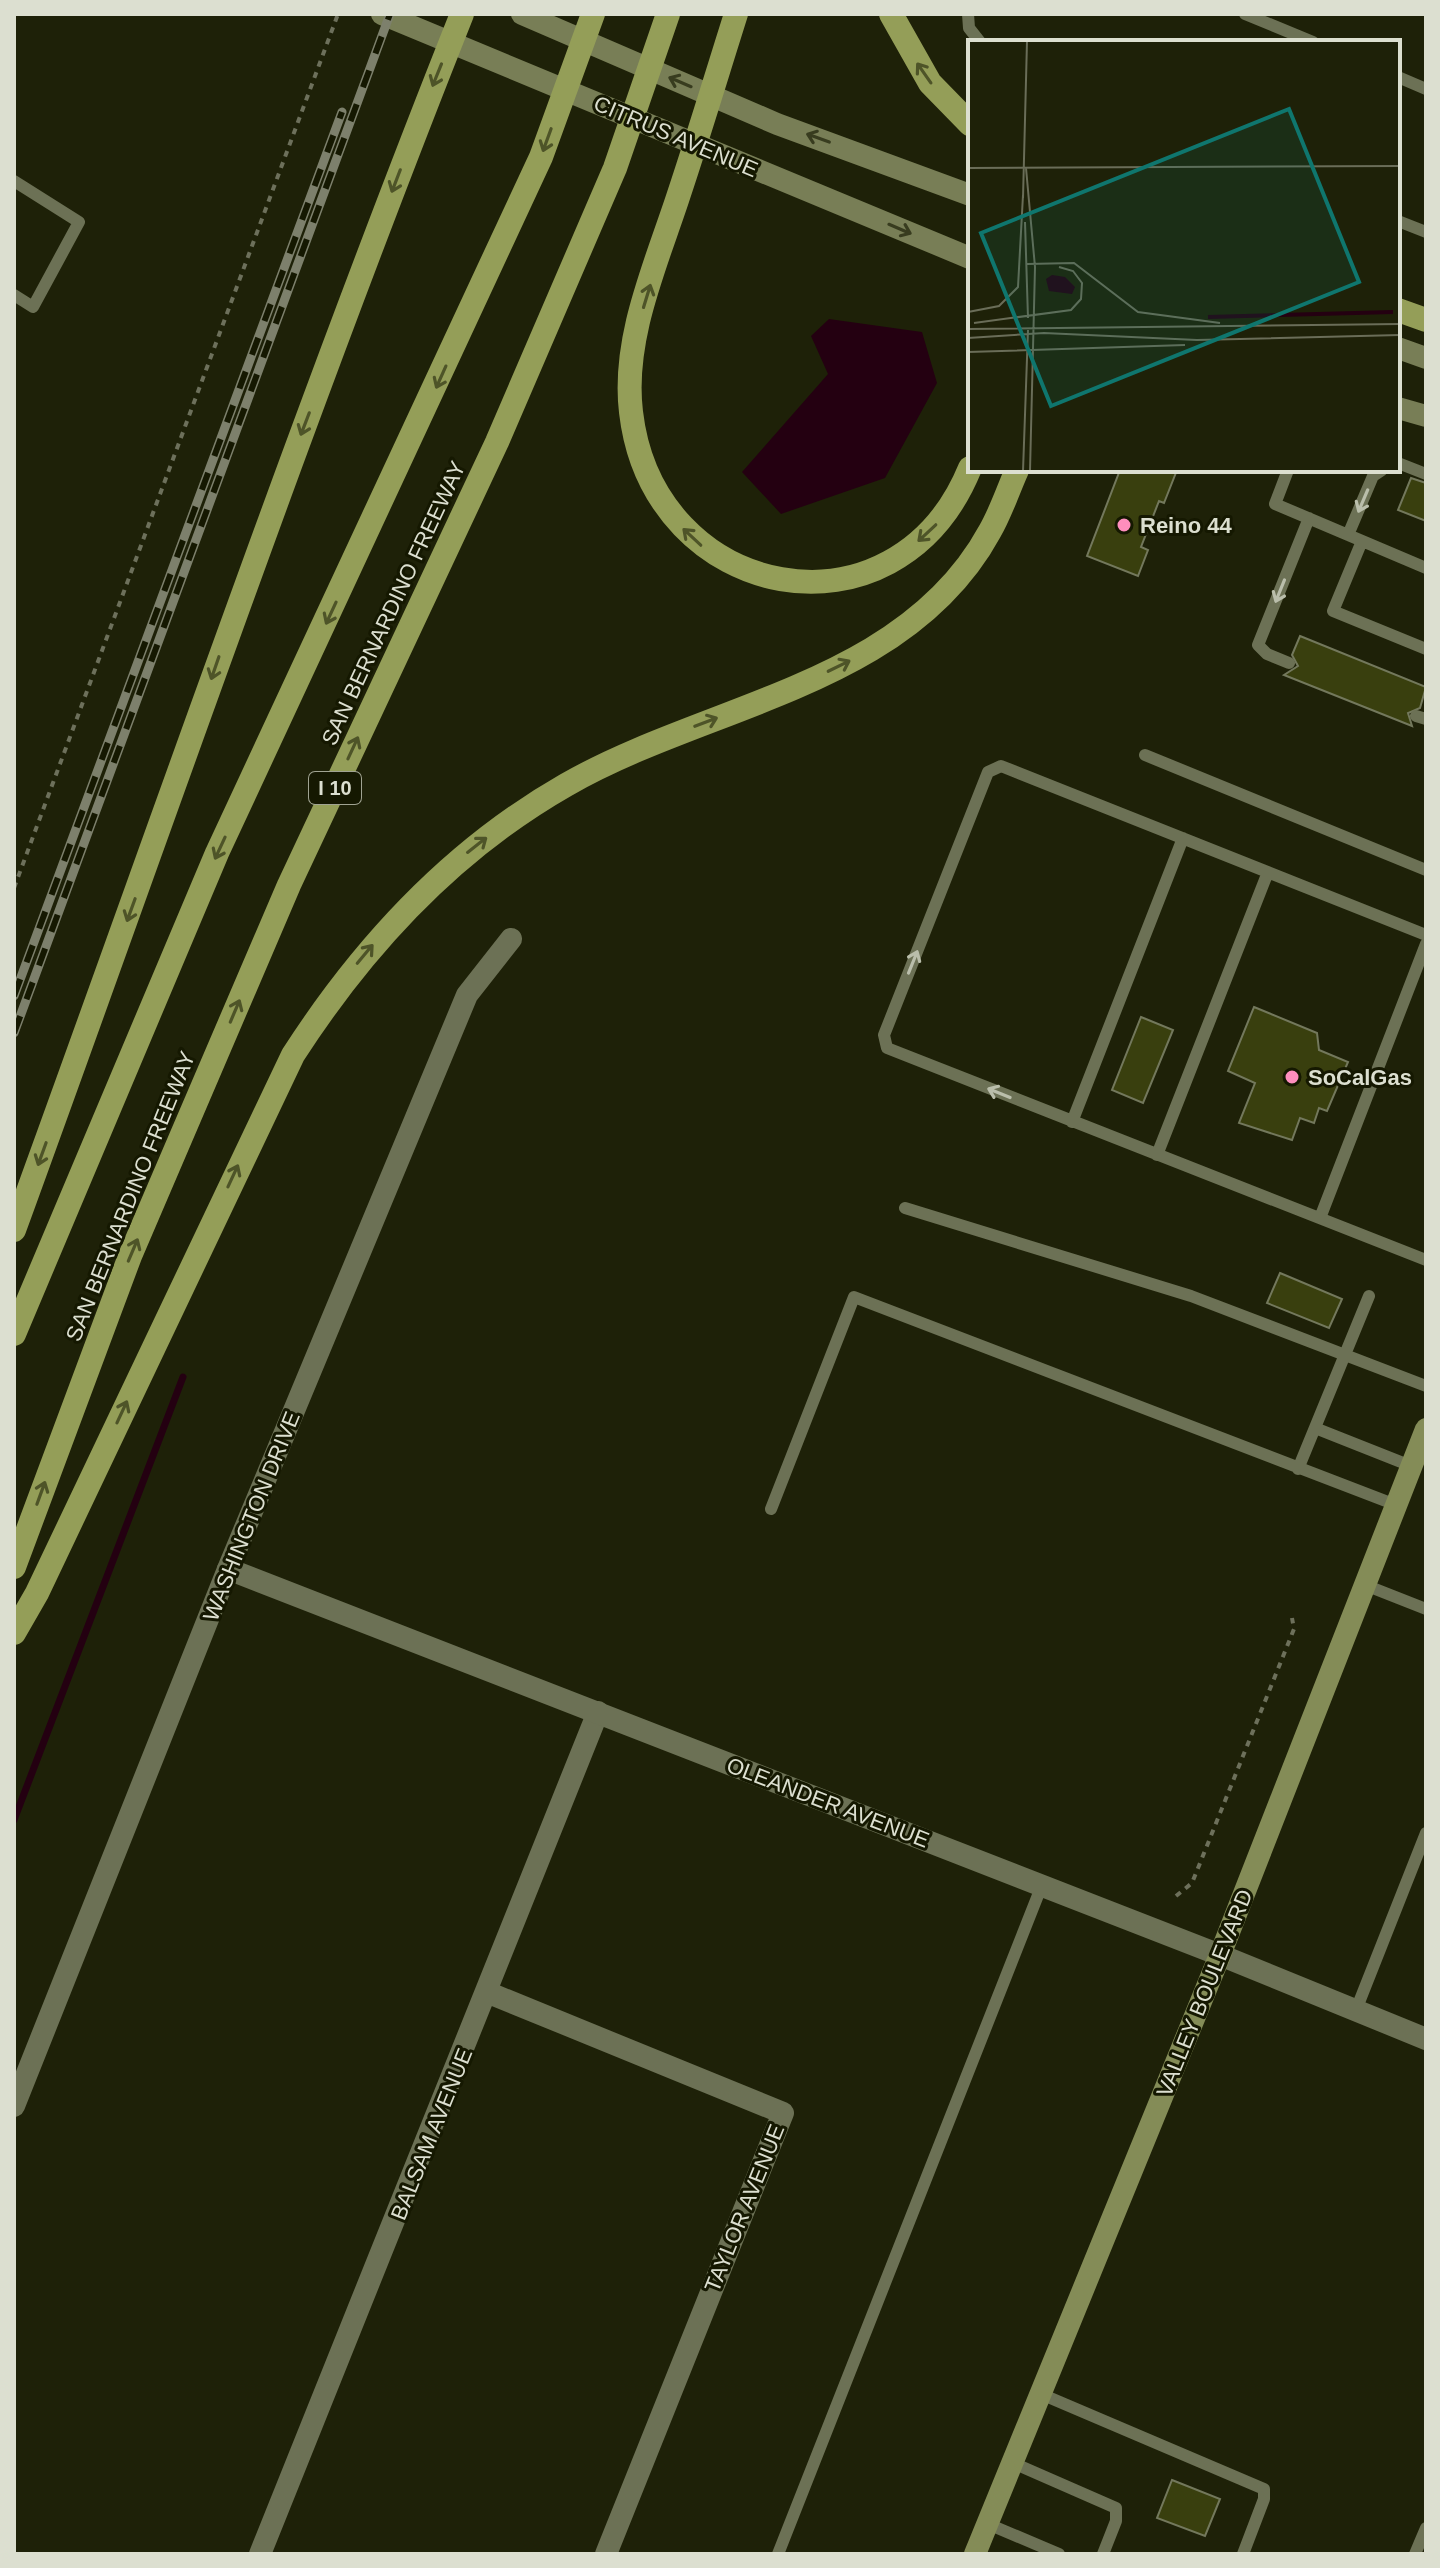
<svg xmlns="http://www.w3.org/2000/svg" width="1440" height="2568" font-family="Helvetica,sans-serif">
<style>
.water{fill:#240011}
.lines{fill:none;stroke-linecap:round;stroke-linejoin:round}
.stream{stroke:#240011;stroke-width:7}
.building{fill:#393f0e;stroke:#73785c;stroke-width:2}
.path{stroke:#6d705b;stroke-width:4;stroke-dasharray:6 6;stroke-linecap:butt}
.service{stroke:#6c7155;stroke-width:12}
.minor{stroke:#6c7155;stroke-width:22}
.tertiary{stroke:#6c7155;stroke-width:22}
.secondary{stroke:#787e56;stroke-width:22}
.primary{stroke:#848c57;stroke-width:22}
.motorway{stroke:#949e58;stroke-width:24}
.rail-casing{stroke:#7d806c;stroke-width:9}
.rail{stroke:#151801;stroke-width:6;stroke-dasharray:18;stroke-linecap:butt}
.oneway{stroke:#4e5428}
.oneway2{stroke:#383c1f}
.oneway3{stroke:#babeab}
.poi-dot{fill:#fe8ebd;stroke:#151801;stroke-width:3}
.labels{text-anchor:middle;stroke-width:6;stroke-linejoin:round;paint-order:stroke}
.shield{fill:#151801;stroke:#a0a392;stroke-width:2}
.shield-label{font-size:20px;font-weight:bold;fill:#dcdfd0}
.street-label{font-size:22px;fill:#dcdfd0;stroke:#151801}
.poi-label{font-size:22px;font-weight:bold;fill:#dcdfd0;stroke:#151801;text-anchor:start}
.inset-river{fill:none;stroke:#240011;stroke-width:4}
.inset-road{fill:none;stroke:#6a6d58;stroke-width:2}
.view{fill:#0f766e;fill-opacity:0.15;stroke:#0f766e;stroke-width:4}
.inset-edge{fill:none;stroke:#dcdfd0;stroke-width:4}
</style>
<rect width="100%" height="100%" fill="#1e2108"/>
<path class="water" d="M829,319L922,332L937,383L885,478L781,514L742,472L828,374L811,336Z"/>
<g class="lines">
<path class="stream" d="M14,1820L183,1377"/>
</g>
<path class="building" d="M1120,470H1177L1164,503L1159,501L1141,547L1148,550L1138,576L1087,556Z
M1411,478L1426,483V521L1398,510Z
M1300,636L1426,687L1420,708L1408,713L1412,726L1284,675L1298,666L1292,655Z
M1254,1007L1317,1033L1319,1050L1348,1062L1327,1111L1319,1108L1314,1123L1300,1118L1292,1140L1239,1123L1255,1083L1228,1071Z
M1141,1017L1173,1030L1143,1103L1112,1090Z
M1280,1273L1342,1299L1329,1328L1267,1303Z
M1172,2480L1220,2499L1205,2536L1157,2518Z"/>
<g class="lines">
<path class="path" d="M14,888L338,14
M1176,1896L1192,1883L1294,1629L1292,1618"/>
<path class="service" d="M968,14L969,28L980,42
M1245,14L1313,42
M1398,77L1426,89
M14,181L79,222L33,307L14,295
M1398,221L1426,232
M1398,463L1426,474
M1288,470L1275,504L1426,568
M1348,535L1373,476L1382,470
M1362,541L1333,611L1426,649
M1289,663L1267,654L1258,645L1309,518
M1416,716L1426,719
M1145,755L1426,870
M1426,935L1001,766L988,772L884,1035L887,1048L1426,1260
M1072,1122L1183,838
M1157,1155L1268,872
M905,1208L1191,1296L1426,1386
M1320,1218L1426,944
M1315,1428L1411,1466
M1298,1469L1369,1296
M771,1509L854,1297L1396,1505
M1365,1585L1426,1609
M1356,2010L1426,1833
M1041,2394L1264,2489V2499L1243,2554
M1013,2463L1116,2508V2521L1103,2554
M988,2524L1059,2554
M778,2554L1042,1885
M1415,2554L1426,2528"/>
<path class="minor" d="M489,1993L783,2113L606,2554
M14,2106L228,1569L467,995L511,939
M260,2554L598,1712"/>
<path class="tertiary" d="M228,1569L1220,1955L1426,2039"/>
<path class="secondary" d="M382,14L970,258
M522,14L777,124L970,195
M1398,348L1426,358
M1398,408L1426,416"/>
<path class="primary" d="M975,2554L1220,1955L1426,1429"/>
<path class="motorway" d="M736,14C717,74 699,134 679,194C657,262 622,338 631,412C653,602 896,649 970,468
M891,14L930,83L970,124
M1398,310L1426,320
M14,1230C162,824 302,416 462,14
M14,1334L217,853L541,157L593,14
M14,1567L130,1256L289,885L497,442L615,168L668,14
M14,1633L37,1593L293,1055C364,945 452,850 566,785C706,704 906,686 990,531C1001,512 1008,490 1017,470"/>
<g class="rail-casing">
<path id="rail" d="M14,996L342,112
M14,1033L390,14"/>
</g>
<use href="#rail" class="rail"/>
</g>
<defs><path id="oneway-shaft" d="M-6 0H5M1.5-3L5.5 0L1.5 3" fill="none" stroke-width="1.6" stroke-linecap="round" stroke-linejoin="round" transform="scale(2)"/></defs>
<g class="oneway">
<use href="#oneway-shaft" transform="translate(924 73) rotate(-125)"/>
<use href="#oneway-shaft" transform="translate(437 75) rotate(112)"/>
<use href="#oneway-shaft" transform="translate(547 140) rotate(110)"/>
<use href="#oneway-shaft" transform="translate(396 181) rotate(111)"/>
<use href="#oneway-shaft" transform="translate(647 296) rotate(-73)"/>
<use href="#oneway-shaft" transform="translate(441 377) rotate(114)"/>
<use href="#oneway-shaft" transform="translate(305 424) rotate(111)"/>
<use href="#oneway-shaft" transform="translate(927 533) rotate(137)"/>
<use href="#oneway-shaft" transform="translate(692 537) rotate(-137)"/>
<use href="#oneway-shaft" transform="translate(331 613) rotate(115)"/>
<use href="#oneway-shaft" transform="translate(839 666) rotate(-26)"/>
<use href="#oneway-shaft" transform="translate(215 668) rotate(109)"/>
<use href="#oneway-shaft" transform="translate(706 722) rotate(-21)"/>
<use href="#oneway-shaft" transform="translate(353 748) rotate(-65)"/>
<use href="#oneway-shaft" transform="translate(477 845) rotate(-38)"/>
<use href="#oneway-shaft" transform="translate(220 848) rotate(115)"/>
<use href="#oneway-shaft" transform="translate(131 910) rotate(110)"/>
<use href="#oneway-shaft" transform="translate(365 954) rotate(-50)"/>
<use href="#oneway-shaft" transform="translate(235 1011) rotate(-67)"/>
<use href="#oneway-shaft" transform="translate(42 1154) rotate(110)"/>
<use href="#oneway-shaft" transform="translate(233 1176) rotate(-65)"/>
<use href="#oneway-shaft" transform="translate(133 1250) rotate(-67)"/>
<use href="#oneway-shaft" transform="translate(122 1412) rotate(-65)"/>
<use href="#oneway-shaft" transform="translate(41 1493) rotate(-70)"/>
</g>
<g class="oneway2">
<use href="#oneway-shaft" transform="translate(680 82) rotate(-157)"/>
<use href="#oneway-shaft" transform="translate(818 138) rotate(-160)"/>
<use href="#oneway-shaft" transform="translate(900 229) rotate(23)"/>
</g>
<g class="oneway3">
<use href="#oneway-shaft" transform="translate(1363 501) rotate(113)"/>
<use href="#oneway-shaft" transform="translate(1280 591) rotate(112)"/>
<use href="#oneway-shaft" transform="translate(913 962) rotate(-68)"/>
<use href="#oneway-shaft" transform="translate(999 1093) rotate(-158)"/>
</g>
<g class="poi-dot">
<circle cx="1124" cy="525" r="8"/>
<circle cx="1292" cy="1077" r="8"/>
</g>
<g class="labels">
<rect class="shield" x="309" y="772" width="52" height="32" rx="6"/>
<g class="shield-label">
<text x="335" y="795">I 10</text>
</g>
<g class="street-label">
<text transform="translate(676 136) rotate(23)" y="8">CITRUS AVENUE</text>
<text transform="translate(393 603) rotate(-65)" y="8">SAN BERNARDINO FREEWAY</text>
<text transform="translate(130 1196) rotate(-68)" y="8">SAN BERNARDINO FREEWAY</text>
<text transform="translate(251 1516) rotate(-68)" y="8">WASHINGTON DRIVE</text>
<text transform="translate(828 1802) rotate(21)" y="8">OLEANDER AVENUE</text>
<text transform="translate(1204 1993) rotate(-68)" y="8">VALLEY BOULEVARD</text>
<text transform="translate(431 2134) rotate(-68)" y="8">BALSAM AVENUE</text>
<text transform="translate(744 2208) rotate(-68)" y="8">TAYLOR AVENUE</text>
</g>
<g class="poi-label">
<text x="1140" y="533">Reino 44</text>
<text x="1308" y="1085">SoCalGas</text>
</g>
</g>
<g transform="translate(968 40)">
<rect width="432" height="432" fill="#1e2108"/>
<path d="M84,235L97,237L107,247L104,254L81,251L78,239Z" fill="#240011"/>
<path class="inset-river" d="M240,277L425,272"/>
<path class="inset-road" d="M0,128L432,126M58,128L67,227L62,431M55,158L59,1M57,182L60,278M59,224L106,223L170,272L252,283M0,272L31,266L50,247L55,155M6,283L103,270L113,259L114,243L105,231L91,227M0,289L432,284M0,298L76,293L229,300L432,295M0,312L217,305M55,431L60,290"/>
<path class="view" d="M321,69L391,242L83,366L13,193Z"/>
<rect width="432" height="432" class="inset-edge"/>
</g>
<rect width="1440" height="2568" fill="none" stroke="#dcdfd0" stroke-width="32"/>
</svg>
